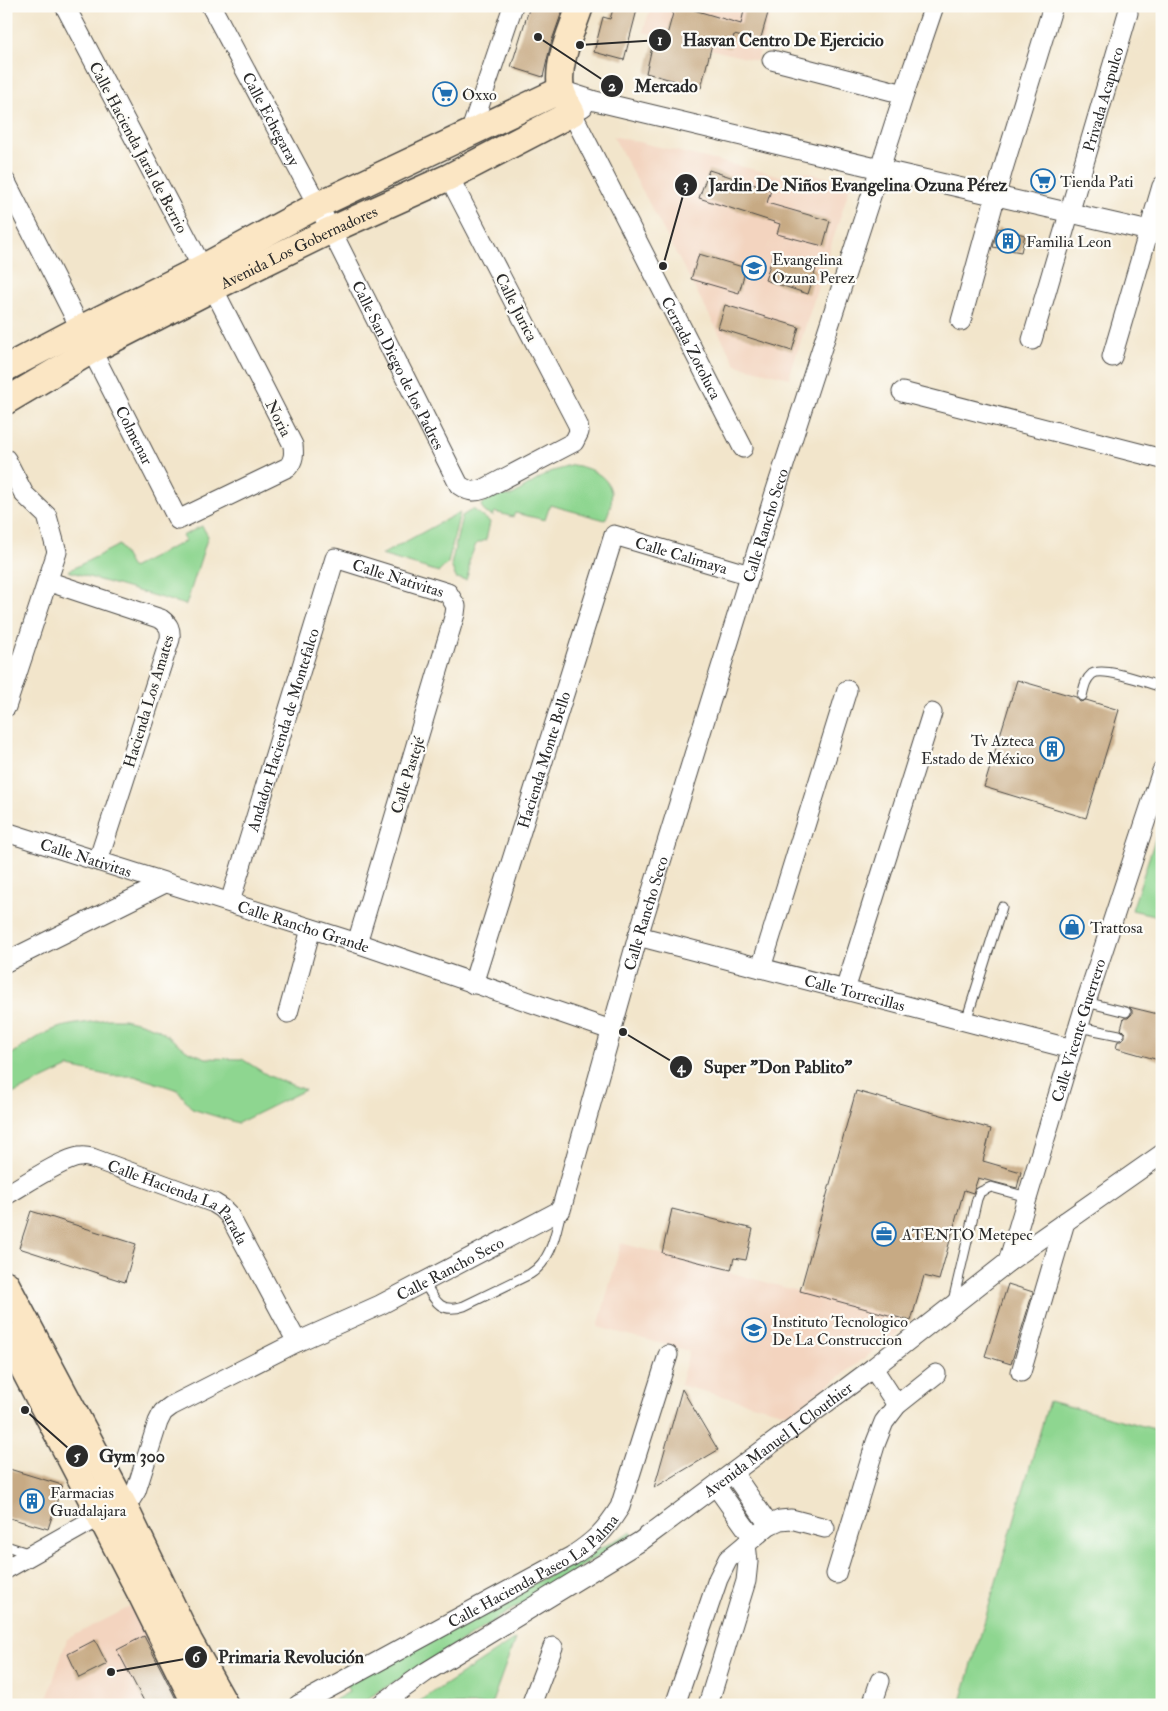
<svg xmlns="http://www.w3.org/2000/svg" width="1168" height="1711" font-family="'IM FELL Double Pica',serif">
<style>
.built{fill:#f3d4bf}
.green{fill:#8ed690;stroke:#5c805e}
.building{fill:#c7aa84}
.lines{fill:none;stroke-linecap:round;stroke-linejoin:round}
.lane-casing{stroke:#494743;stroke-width:11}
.street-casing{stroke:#494743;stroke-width:21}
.secondary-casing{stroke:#494743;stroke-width:29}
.lane{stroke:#fff;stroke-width:9}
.street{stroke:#fff;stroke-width:19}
.secondary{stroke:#fbe6c4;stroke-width:26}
.labels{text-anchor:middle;stroke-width:4.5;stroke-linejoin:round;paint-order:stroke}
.poi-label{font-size:16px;fill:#2b2b2b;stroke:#fdfcf7;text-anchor:start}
.street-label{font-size:16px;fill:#2b2b2b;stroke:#fdfcf7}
.leader{fill:none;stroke:#2b2b2b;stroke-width:2}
.callout-dot{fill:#2b2b2b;stroke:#fdfcf7;stroke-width:2}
.mark-label{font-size:15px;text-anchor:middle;font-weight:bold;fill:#fff}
.callout-label{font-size:18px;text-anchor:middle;font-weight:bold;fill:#2b2b2b;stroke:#fdfcf7;stroke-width:4.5;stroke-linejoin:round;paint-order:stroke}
</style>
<rect width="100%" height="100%" fill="#fdfcf7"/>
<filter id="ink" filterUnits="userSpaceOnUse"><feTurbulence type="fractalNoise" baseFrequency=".02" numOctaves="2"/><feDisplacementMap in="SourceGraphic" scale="10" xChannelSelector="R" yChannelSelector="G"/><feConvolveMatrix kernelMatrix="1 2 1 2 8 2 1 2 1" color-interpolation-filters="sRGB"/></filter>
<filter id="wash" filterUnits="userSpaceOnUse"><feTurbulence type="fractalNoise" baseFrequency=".0096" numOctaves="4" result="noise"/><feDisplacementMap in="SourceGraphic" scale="20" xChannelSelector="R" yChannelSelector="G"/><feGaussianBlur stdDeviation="1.12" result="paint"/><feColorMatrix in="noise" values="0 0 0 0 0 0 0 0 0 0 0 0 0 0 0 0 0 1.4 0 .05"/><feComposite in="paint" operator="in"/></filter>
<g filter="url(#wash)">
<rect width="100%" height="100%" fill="#f2e5cb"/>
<path class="built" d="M651,6H773L757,61L643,32Z
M613,136L794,179L797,170L851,183L789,378L736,365Z
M621,1243L901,1319L898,1333L790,1414L680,1385L689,1351L598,1327Z
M132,1606L182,1705H45L67,1639Z"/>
<path class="green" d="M573,465C604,470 622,488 605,520L550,505L545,520L515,513L513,517L495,512L493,516L486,513L481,506C487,497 501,494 511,496L550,472Z
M473,509L490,522L486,540L476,544L469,561V571L466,580L456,578L451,565L462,516Z
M460,512L448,563L439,572L381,555Z
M202,526L208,536L186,605L68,571L119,545L132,568L185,541L182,536Z
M1162,818V917L1132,910Z
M106,1019H124L141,1023L158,1029L188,1051L206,1058L242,1059L269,1076L305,1090L238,1123L192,1109L178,1090L134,1076H111L69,1067L8,1096L6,1092V1058C23,1047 41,1033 61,1027C76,1023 91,1023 106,1019Z
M1049,1401L1162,1431V1705H960Z
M631,1532L633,1535L357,1705H326L349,1692L346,1683Z
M515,1639L491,1705H414Z"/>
<g id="blocks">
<path class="building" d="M530,6H564L551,43L543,77L511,67Z
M614,6H638L624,60L594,52L603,17L610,19Z
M675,6H695L694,10L741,24L745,6H770L760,41L734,35L730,48L712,44L701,88L646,73L653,43L664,46Z
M709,170L771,190L767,203L830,221L823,246L777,234L780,224L699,198Z
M998,228L1025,235L1021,252L993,247Z
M699,254L746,268L739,293L691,279Z
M773,256L816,269L808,294L765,280Z
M725,305L799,327L792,351L718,328Z
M1017,680L1076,697L1080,702L1086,700L1119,710L1086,818L984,787Z
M1129,1007L1162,1015V1061L1116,1048L1118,1041H1121L1125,1037V1033L1121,1029L1124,1018H1128L1132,1014V1010Z
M856,1091L991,1129L983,1161L1021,1172L1017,1188L978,1178L973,1193L964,1190L939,1280L924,1276L911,1321L800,1291Z
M672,1209L753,1229L746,1260L734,1258L731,1270L662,1253Z
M31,1211L136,1244L125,1282L19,1248Z
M1008,1284L1033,1292L1011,1364L985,1356Z
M682,1389L718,1450L654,1488Z
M6,1468L62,1485L48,1529L6,1517Z
M144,1636L163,1673L179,1705H146L117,1650Z
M95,1640L107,1664L79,1678L68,1654Z"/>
</g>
</g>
<g filter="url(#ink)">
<use href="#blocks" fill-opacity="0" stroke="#494743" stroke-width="1"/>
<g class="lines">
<g class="lane-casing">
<path id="lane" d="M1082,696C1084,688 1085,680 1092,674C1103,666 1148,683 1162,687
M1086,1002L1126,1012
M966,1021L1002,907
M1079,1027L1119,1035
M424,1282C435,1301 440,1314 464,1306L530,1274C552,1260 555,1235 561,1211
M953,1301L977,1199L980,1192L991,1187L1027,1197
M6,1546L31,1554"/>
</g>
<g class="street-casing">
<g id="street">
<path id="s1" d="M211,6L331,230L459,485C468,491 473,493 484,489L574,442L579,432L578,425L449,177"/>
<path d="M772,60L904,94"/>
<path d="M561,90L595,101L880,169L1162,234"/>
<path id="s2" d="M583,107L572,113L743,448"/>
<path d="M470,133L513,6"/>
<path id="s3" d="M6,182L178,520L288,467C294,460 294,454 293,445L213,288L65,6"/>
<path d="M961,321L1003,169L1053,6"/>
<path id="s4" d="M1032,340L1128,13"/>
<path d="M1112,357L1162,186"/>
<path d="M902,392L1162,459"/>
<path d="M6,459L24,494L47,516L57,552L6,707"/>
<path d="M47,581L161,619C169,625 171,629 170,639L98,861"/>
<path id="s5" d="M6,832L357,943L611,1030"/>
<path id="s6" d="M230,902L335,558L448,593L456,606L455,614L357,943"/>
<path id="s7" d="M638,936L1072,1049"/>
<path d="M6,962L165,883"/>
<path d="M761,968L847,690"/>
<path id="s8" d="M473,984L614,535L750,575"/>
<path d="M845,990L932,713"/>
<path d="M288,1013L311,929"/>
<path id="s9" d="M6,1195C22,1186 64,1158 80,1157C84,1156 88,1157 92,1158L214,1203L222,1208L229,1215L297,1342"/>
<path id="s10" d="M1008,1262L1086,1002L1162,771"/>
<path d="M873,1368L897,1405"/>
<path d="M1021,1372L1065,1222"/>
<path d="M733,1473L769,1525"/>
<path d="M716,1486L753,1538"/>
<path id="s11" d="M6,1569L100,1516L124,1506L131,1499L136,1491L158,1422L163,1412L171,1406L297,1342L380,1305L561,1210L638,936L774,496L904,94L934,6"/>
<path d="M836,1574L876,1442L884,1422L897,1405L936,1374"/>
<path id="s12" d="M298,1705L572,1556C596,1540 605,1531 620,1507L668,1355"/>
<path id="s13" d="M380,1705L426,1672L641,1541L873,1368L1008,1262L1162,1154"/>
<path d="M531,1705L553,1647"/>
<path d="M675,1705L718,1579L728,1559L769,1525L780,1520L791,1519L825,1528"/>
<path d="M708,1705L746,1581L748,1562L746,1544"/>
<path d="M872,1705L880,1681"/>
</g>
</g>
<g class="secondary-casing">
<g id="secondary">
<path d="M6,368L80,329L202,268L318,205L561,90"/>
<path id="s14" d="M6,401L92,350L213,288L331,230L449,177L572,113C568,106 563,97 561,89C556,62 572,31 580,6"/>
<path d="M6,1284L124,1506L189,1641L225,1705"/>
<path d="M6,1335L142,1596L196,1705"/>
</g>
</g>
<use href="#lane" class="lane"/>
<use href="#street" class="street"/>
<use href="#secondary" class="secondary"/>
</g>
</g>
<defs>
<g id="supermarket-ring" transform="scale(1.25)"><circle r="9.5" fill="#fdfcf7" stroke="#1f6fb2" stroke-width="1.5"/><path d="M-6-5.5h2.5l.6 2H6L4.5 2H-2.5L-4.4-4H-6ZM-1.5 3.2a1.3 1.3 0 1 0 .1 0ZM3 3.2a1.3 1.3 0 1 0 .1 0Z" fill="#1f6fb2"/></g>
<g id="building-ring" transform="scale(1.25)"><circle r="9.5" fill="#fdfcf7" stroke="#1f6fb2" stroke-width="1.5"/><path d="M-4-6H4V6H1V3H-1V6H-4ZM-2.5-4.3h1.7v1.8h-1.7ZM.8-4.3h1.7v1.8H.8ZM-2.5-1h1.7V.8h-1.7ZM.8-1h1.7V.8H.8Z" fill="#1f6fb2"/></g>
<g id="school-ring" transform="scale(1.25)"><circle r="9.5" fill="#fdfcf7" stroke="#1f6fb2" stroke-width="1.5"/><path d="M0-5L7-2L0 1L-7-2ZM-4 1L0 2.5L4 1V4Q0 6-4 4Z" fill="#1f6fb2"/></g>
<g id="shop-ring" transform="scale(1.25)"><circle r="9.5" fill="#fdfcf7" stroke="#1f6fb2" stroke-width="1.5"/><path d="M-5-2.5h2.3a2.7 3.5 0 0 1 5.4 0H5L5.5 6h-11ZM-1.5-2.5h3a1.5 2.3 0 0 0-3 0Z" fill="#1f6fb2"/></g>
<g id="office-ring" transform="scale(1.25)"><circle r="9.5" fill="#fdfcf7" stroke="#1f6fb2" stroke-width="1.5"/><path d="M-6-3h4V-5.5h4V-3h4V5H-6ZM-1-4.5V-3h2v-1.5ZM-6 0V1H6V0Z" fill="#1f6fb2"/></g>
<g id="university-ring" transform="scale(1.25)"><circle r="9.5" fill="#fdfcf7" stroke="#1f6fb2" stroke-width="1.5"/><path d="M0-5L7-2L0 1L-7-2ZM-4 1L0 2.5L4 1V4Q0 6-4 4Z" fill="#1f6fb2"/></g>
</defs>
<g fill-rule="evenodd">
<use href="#supermarket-ring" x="445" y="94"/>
<use href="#supermarket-ring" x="1043" y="181"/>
<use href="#building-ring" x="1008" y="241"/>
<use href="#school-ring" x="754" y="268"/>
<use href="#building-ring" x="1052" y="749"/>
<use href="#shop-ring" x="1072" y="927"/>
<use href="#office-ring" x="884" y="1234"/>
<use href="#university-ring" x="754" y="1330"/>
<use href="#building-ring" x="32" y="1501"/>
</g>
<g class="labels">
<g class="poi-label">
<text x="462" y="100">Oxxo</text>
<text x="1060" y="187">Tienda Pati</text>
<text x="1026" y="247">Familia Leon</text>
<text x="772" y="265">Evangelina<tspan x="772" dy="18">Ozuna Perez</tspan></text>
<text x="1034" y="746" text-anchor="end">Tv Azteca<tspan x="1034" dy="18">Estado de México</tspan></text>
<text x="1090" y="933">Trattosa</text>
<text x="902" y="1240">ATENTO Metepec</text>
<text x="772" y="1327">Instituto Tecnologico<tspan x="772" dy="18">De La Construccion</tspan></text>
<text x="50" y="1498">Farmacias<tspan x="50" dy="18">Guadalajara</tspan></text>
</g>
<g class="street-label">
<text dy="6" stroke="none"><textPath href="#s4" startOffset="251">Privada Acapulco</textPath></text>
<text dy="6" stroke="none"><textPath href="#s1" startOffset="128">Calle Echegaray</textPath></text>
<text transform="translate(139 147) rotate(62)" y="6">Calle Hacienda Jaral de Berrio</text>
<text dy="6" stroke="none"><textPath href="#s14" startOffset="331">Avenida Los Gobernadores</textPath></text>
<text transform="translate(517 307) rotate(63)" y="6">Calle Jurica</text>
<text dy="6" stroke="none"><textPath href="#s2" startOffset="276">Cerrada Zotoluca</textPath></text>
<text dy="6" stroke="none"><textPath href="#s1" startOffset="405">Calle San Diego de los Padres</textPath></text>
<text transform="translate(279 418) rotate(63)" y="6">Noria</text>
<text dy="6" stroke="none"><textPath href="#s3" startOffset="284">Colmenar</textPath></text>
<text dy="6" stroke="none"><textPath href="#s11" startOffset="1398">Calle Rancho Seco</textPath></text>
<text dy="6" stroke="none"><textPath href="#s8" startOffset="541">Calle Calimaya</textPath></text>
<text dy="6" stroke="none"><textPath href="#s6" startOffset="426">Calle Nativitas</textPath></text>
<text transform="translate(148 701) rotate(-73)" y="6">Hacienda Los Amates</text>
<text dy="6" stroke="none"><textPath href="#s6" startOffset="180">Andador Hacienda de Montefalco</textPath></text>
<text dy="6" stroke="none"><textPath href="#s8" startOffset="235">Hacienda Monte Bello</textPath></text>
<text transform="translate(407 775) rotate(-73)" y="6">Calle Pastejé</text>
<text dy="6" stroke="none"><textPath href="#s5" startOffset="84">Calle Nativitas</textPath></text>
<text dy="6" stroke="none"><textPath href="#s11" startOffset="992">Calle Rancho Seco</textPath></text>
<text dy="6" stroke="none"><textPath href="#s5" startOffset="312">Calle Rancho Grande</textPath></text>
<text dy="6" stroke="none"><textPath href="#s7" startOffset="224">Calle Torrecillas</textPath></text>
<text dy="6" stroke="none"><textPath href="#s10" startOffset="242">Calle Vicente Guerrero</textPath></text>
<text dy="6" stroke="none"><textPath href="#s9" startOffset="195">Calle Hacienda La Parada</textPath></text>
<text dy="6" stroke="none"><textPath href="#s11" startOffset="558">Calle Rancho Seco</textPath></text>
<text dy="6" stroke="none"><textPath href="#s13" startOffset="479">Avenida Manuel J. Clouthier</textPath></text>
<text dy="6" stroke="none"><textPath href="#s12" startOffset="271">Calle Hacienda Paseo La Palma</textPath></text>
</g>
</g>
<path class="leader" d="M580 45L660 40M538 37L612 86M663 266L686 185M623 1032L681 1067M25 1410L77 1456M111 1672L196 1657"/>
<g class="callout-dot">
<circle cx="580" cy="45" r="5"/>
<circle cx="538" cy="37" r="5"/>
<circle cx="663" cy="266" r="5"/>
<circle cx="623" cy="1032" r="5"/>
<circle cx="25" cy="1410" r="5"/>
<circle cx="111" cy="1672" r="5"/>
<circle cx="660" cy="40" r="12"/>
<circle cx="612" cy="86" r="12"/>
<circle cx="686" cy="185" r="12"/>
<circle cx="681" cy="1067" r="12"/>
<circle cx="77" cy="1456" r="12"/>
<circle cx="196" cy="1657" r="12"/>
</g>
<g class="mark-label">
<text x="660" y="45">1</text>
<text x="612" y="91">2</text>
<text x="686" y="190">3</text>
<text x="681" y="1072">4</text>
<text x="77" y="1461">5</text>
<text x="196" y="1662">6</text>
</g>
<g class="callout-label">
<text x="783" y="46">Hasvan Centro De Ejercicio</text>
<text x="666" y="92">Mercado</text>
<text x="858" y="191">Jardin De Niños Evangelina Ozuna Pérez</text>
<text x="778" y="1073">Super "Don Pablito"</text>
<text x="132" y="1462">Gym 300</text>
<text x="291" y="1663">Primaria Revolución</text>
</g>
<rect width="1168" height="1711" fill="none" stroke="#fdfcf7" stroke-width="25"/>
</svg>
